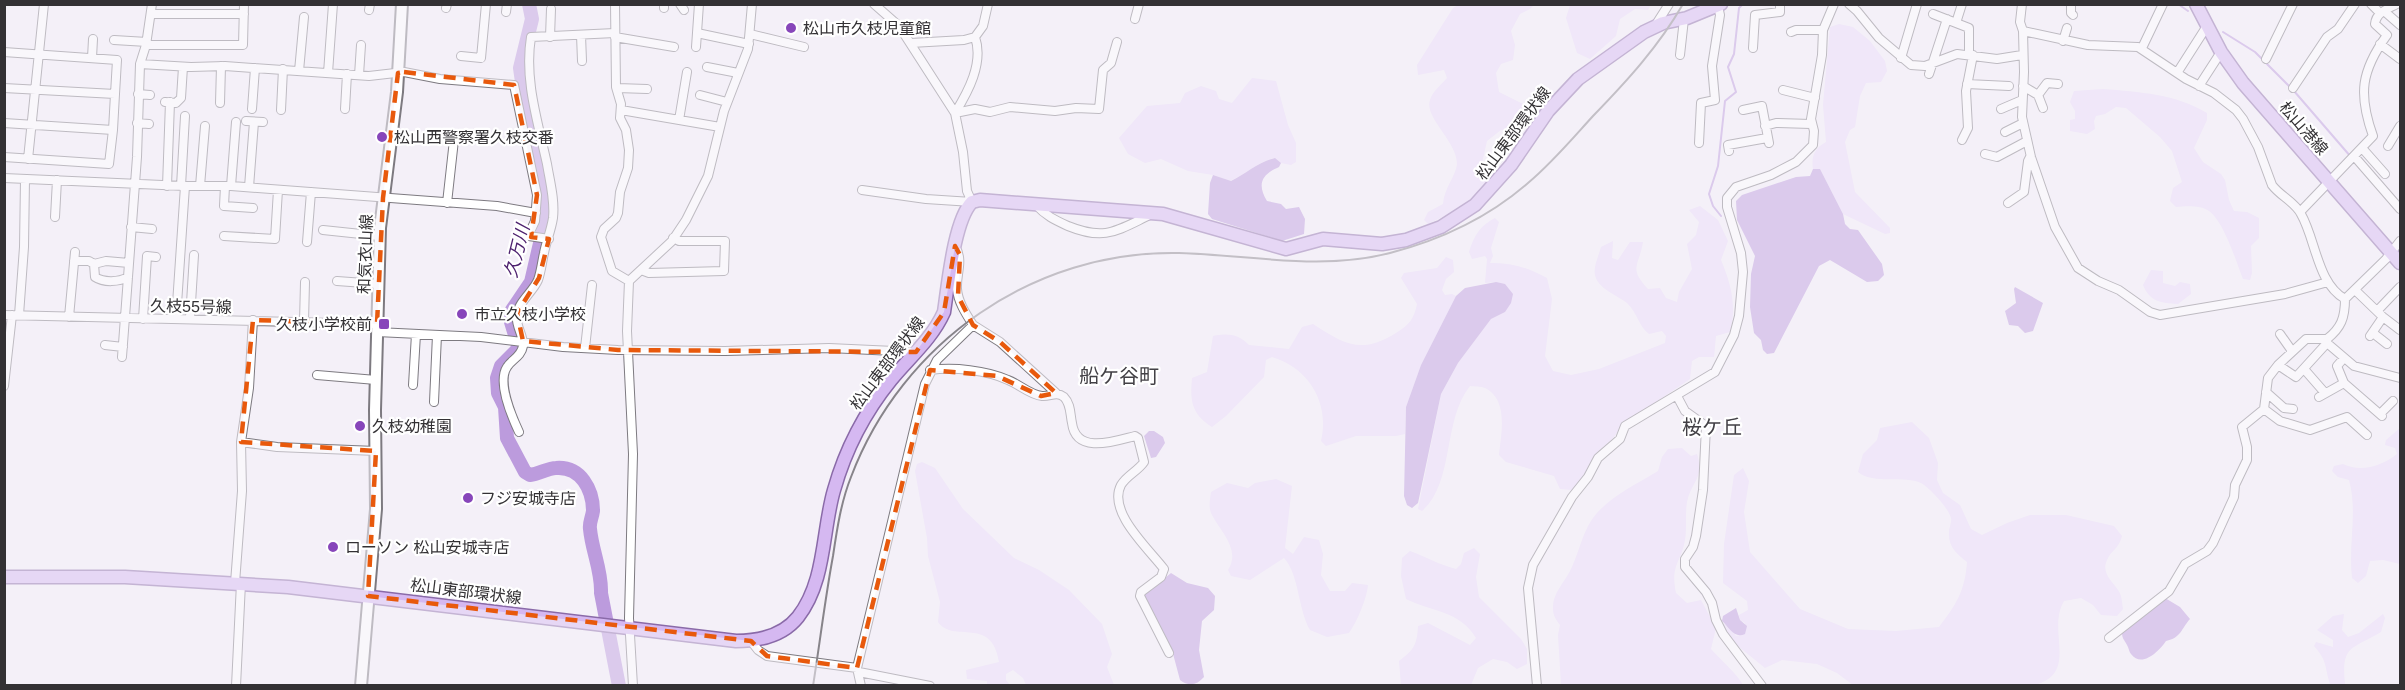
<svg xmlns="http://www.w3.org/2000/svg" width="2405" height="690" font-family="Helvetica,'Noto Sans JP',sans-serif">
<style>
.green{fill:#eadbfa}
.water{fill:#bc9bdd}
.lines{fill:none;stroke-linecap:round;stroke-linejoin:round}
.stream{stroke:#bc9bdd;stroke-width:2}
.river{stroke:#bc9bdd;stroke-width:14}
.street-casing{stroke:#7d7a80;stroke-width:10}
.secondary-casing{stroke:#7d7a80;stroke-width:14}
.primary-casing{stroke:#8a6aa8;stroke-width:15}
.street{stroke:#fff;stroke-width:8}
.secondary{stroke:#fff;stroke-width:10}
.primary{stroke:#d5b8f1;stroke-width:12}
.rail{stroke:#87848a;stroke-width:2}
.marked{fill:none;stroke:#e8590c;stroke-width:4.5;stroke-dasharray:12 8;stroke-linejoin:round}
.poi-dot{fill:#8746ba;stroke:#fff;stroke-width:2}
.labels{text-anchor:middle;stroke-width:4.5;stroke-linejoin:round;paint-order:stroke}
.poi-label{font-size:16px;fill:#333134;stroke:#fff;text-anchor:start}
.street-label{font-size:16px;fill:#333134;stroke:#fff}
.water-label{font-size:18px;font-style:italic;fill:#4e226f;stroke:#fff}
.quarter-label{font-size:20px;fill:#434146;stroke:#fff}
</style>
<rect width="100%" height="100%" fill="#f4f0f8"/>
<path class="green" d="M1458,5H1534L1530,9L1520,14L1511,31L1515,45L1513,60L1501,64L1496,73L1499,92L1525,105L1533,115L1522,130H1501L1487,141L1482,163L1488,184L1457,210L1428,224L1424,220L1428,212L1443,204C1444,188 1456,176 1457,164C1457,141 1424,118 1430,100C1432,92 1442,84 1447,78L1444,70L1418,75L1417,65L1453,8Z
M1570,5V4L1651,5L1648,10L1635,9L1620,19L1616,36L1590,59L1577,53L1566,18Z
M1839,24L1853,27L1870,41L1885,61L1887,71L1881,82L1866,83L1860,96L1855,127L1850,130L1845,142L1855,192L1890,228V233L1885,234L1843,214L1820,169H1813C1811,156 1815,148 1826,142L1823,105L1830,27Z
M1252,78L1276,81L1288,125L1296,143V162L1291,165L1281,163L1274,158C1258,162 1246,174 1230,181L1213,175L1188,171L1161,159L1145,163L1128,154L1119,138L1147,106L1180,103L1185,93L1201,86L1216,91L1219,99L1232,103Z
M2103,89C2139,92 2176,94 2207,113V120L2194,148L2203,162L2221,174L2225,180L2229,200L2234,211L2247,212L2259,218V238L2251,246L2252,273L2250,280L2243,279C2236,261 2224,222 2209,211C2201,205 2186,206 2176,207L2170,201L2173,188L2182,182L2172,151L2160,137L2126,108L2116,107L2105,114L2096,116L2094,121L2095,129L2087,134L2070,131V120L2075,119V111L2070,102L2074,91Z
M1700,206L1718,220L1728,241L1721,260C1731,284 1737,306 1730,332L1716,336L1714,357H1699L1692,361L1690,379L1622,425L1614,437L1596,454L1584,476L1572,490L1560,489L1554,476L1506,462L1499,455C1501,434 1509,400 1485,388C1481,386 1474,387 1470,386C1442,421 1455,482 1422,511L1418,509L1441,394L1458,363L1491,319L1505,312L1496,282L1485,283L1487,259L1485,256L1472,259L1469,252C1474,235 1480,226 1495,218L1499,222L1491,248L1493,256L1490,263C1511,262 1528,268 1547,278L1552,299L1545,356L1553,371L1571,375L1599,369L1665,343L1666,336L1662,331L1649,334C1639,327 1637,312 1627,303C1617,295 1598,289 1595,275C1593,267 1599,255 1601,247L1613,241L1612,258L1618,260L1630,242H1643C1639,267 1628,267 1648,289L1660,288L1666,298L1677,302L1679,292L1692,269L1687,244L1696,235L1699,222L1689,210Z
M1446,257L1453,260L1454,272L1446,279L1442,290L1445,295L1452,294L1456,296L1421,365L1406,407L1405,434L1396,436H1356L1326,446L1321,441C1330,403 1309,368 1272,357L1266,360L1264,377L1226,416L1212,427C1191,414 1190,400 1192,378L1207,372L1213,336C1228,333 1238,334 1249,345L1289,349L1302,327L1313,324C1344,344 1361,355 1396,333C1409,325 1414,319 1417,304L1401,278L1404,273L1437,268Z
M2151,270L2163,271V283L2175,286L2180,282L2190,284L2191,294L2178,304C2161,303 2150,302 2143,285Z
M1912,422L1929,438L1938,463L1937,480L1943,493L1960,505L1971,529L1982,535L2007,523L2030,515H2066L2114,526L2122,536C2119,549 2111,550 2107,560C2101,573 2112,581 2118,590C2122,595 2122,603 2123,609L2117,616L2101,615L2093,605L2081,598L2064,601C2046,631 2080,673 2034,685H1853L1837,673L1817,664L1782,660L1765,668L1733,642L1723,627L1724,624L1728,625L1736,636L1744,634L1745,623L1740,620L1739,615L1748,610L1747,601L1723,583L1724,544L1734,475L1743,468L1749,481L1744,512L1750,552L1800,609L1848,629L1896,631L1939,627C1956,605 1965,591 1967,562C1957,554 1948,547 1949,532C1949,528 1952,522 1951,518C1949,509 1930,488 1921,483C1905,475 1874,485 1858,472L1863,454L1877,440L1880,428Z
M2400,428V564L2383,560L2370,561L2366,576L2358,583L2352,578C2348,543 2358,513 2349,480L2338,477L2332,471L2334,466L2343,464C2361,473 2382,466 2397,454L2395,448L2385,445L2386,440Z
M1682,448L1691,456L1697,454C1705,478 1691,482 1687,502C1685,514 1687,527 1685,540C1681,563 1670,565 1676,593L1687,603L1701,600L1716,628L1711,649C1720,659 1738,675 1743,685H1561L1558,635L1560,625C1556,620 1553,615 1553,609C1552,594 1564,583 1570,571C1580,552 1582,530 1597,513C1614,494 1637,484 1658,471L1662,457L1668,449Z
M922,462L935,468L963,509L1014,558L1039,570L1069,590L1102,624L1112,654L1107,667L1114,685H1026L1023,678L1013,670L1006,674V680L1010,685H987V681L967,679L966,670L999,662C992,615 953,644 938,622L940,602L928,556L927,538L915,471L917,464Z
M1276,479L1292,486L1285,548L1293,554L1304,537L1319,540L1323,554L1321,575L1330,591H1345L1352,583L1368,585C1367,598 1357,622 1349,633L1327,637L1310,630C1298,609 1299,574 1284,558L1250,580L1231,576L1228,570C1241,550 1221,532 1212,515C1208,508 1210,500 1211,492L1227,483L1248,488L1255,483Z
M1474,548L1480,554L1476,577L1479,597L1521,639L1527,649V664L1517,669L1507,662L1493,659L1478,668L1471,685H1401L1399,661C1414,650 1417,645 1418,626L1428,623L1470,645L1476,638C1459,610 1432,612 1406,599L1401,576L1402,558L1410,551C1426,557 1440,565 1456,569L1461,564L1464,553Z
M2344,614L2342,630L2348,637L2359,633L2383,614L2385,618L2381,632C2351,650 2341,645 2345,684L2333,686L2330,684C2324,665 2328,662 2314,646L2316,642L2333,647V640L2317,630L2333,616Z"/>
<path class="water" d="M1275,158L1281,163L1279,167C1263,174 1256,183 1267,201L1281,204L1286,209L1299,207L1305,219L1304,234L1282,241L1212,219L1208,214L1210,183L1213,175L1231,181C1246,174 1258,162 1275,158Z
M1813,169H1820L1843,214L1845,224L1850,229L1858,230L1882,264L1884,275L1878,281L1867,282L1830,260L1819,266L1774,353L1767,354L1763,350L1761,340L1754,333L1750,307L1751,274L1755,256L1737,220L1736,201L1742,195L1796,177L1810,176Z
M1496,282L1505,284L1513,294L1511,303L1505,312L1491,319L1458,363L1441,394L1418,503L1412,508L1407,505L1404,496L1406,407L1421,365L1456,296L1465,288Z
M2015,287L2043,303L2033,331L2025,333L2018,326L2009,325L2005,311L2016,303L2014,289Z
M1149,431H1154L1163,437L1165,443L1156,457L1151,458L1144,436Z
M1171,573L1187,583L1208,588L1215,596L1214,610L1202,621L1199,650L1204,677C1197,685 1189,687 1180,680L1172,650L1143,596Z
M2165,598L2180,607L2190,619C2181,629 2181,638 2166,641C2160,650 2142,669 2131,654C2129,652 2129,648 2127,645C2124,639 2122,639 2122,632Z
M1736,608L1740,620L1747,626L1745,634C1734,639 1729,627 1722,621L1723,616Z"/>
<g class="lines">
<path class="stream" d="M2178,4L2188,11
M2223,32L2255,52L2290,87
M2294,91L2351,157
M1721,216L1713,206L1709,194L1718,166L1725,101L1736,92L1728,67L1734,54L1739,8L1743,4"/>
<path class="river" d="M529,4L532,19L520,68L526,110L537,143L534,152L543,196L544,226L531,282L512,310L511,322L518,345L517,350L501,366L497,378L498,393L505,407L507,438L525,472L530,475C539,474 548,468 556,468C581,466 593,490 593,511C592,518 589,523 590,529C592,551 602,571 601,593L619,686"/>
<g class="street-casing">
<path id="street" d="M615,4L616,87L621,104L620,118L626,130L629,150L628,168L620,192L618,213L616,218L604,229L601,237L612,271L629,281L627,331L633,454L629,618L633,686
M664,4V8
M680,4L684,10
M1849,4L1857,11L1879,38L1911,65L1925,66L1957,54L1997,59L2022,55
M2022,4L2020,22L2023,31L2088,45L2138,47L2186,79L2214,93L2236,110L2243,119L2258,147L2272,185C2280,196 2295,202 2301,214C2316,240 2317,283 2345,299
M2071,4V13L2073,15
M2371,4L2380,13
M446,8L447,4
M369,10L370,4
M2384,11L2400,25
M506,12L507,4
M151,14H244
M1933,14L1969,28V55
M1135,19L1139,4
M1956,23L1962,4
M1655,26L1669,4
M2023,31L2024,72L2022,117L2031,157L2055,227L2078,268L2098,281L2119,290L2150,312L2160,315L2285,294L2328,282
M1791,32L1796,30H1823
M697,33L749,44
M750,34L804,47
M581,35L582,61
M550,37L551,9
M615,37L674,47
M114,40L147,42
M2063,41L2067,28
M911,43L964,40L975,37L983,26L988,4
M2380,44L2400,59
M146,45H243L244,4
M696,47L699,4
M1753,48L1755,15L1780,12V4
M2142,48L2163,4
M4,52L117,60L115,94
M1680,55L1684,19
M461,56L481,58L486,4
M92,58L93,39
M1901,58L1917,4
M2266,59L2293,4
M140,64L191,67L225,66L369,76L404,72L440,79L514,85L537,195L535,221L528,236
M707,67L738,73
M299,71L304,17
M328,73L333,4
M2177,73L2207,26
M1929,74L1947,19
M359,75L361,45
M1967,84L2009,86
M2023,86L2038,95L2047,83L2058,84
M2199,86L2221,52
M4,88L115,94L113,130
M617,88L647,89
M2293,88L2327,37L2338,29L2355,4
M1783,90L1815,98
M138,94L150,95
M700,95L727,102
M2038,95L2043,108
M165,102L176,103L181,98L183,67
M220,103L221,66
M252,109L255,68
M345,109L347,74
M2001,109L2022,100
M281,110L283,69
M621,110L720,127
M1743,110L1762,106L1769,143
M955,113L975,109L990,112L1010,107L1055,111L1076,108L1099,109L1103,70L1111,63L1117,42
M955,113C968,92 984,63 975,37
M679,120L687,72
M246,121L263,122
M4,123L113,130L109,164L4,157
M137,123L149,124
M1765,126L1776,123L1811,124
M2005,132L2023,123
M1962,140L1968,128L1966,91L1973,55
M1699,143L1701,103L1715,100L1712,66L1720,15L1718,6
M2388,146L2400,126
M2362,148L2385,174
M1729,151L1728,145L1767,138
M1985,154L1997,157L2027,141
M2354,156L2400,209
M28,159L44,4
M4,178L185,186H231L497,206L536,213
M167,186L170,102
M181,186L185,116
M200,186L205,126
M225,186L224,206L253,208
M231,186L236,122
M249,187L254,122
M862,190L926,199L972,202L967,191L963,152L955,113L899,26L874,4
M447,203L454,140
M2008,203L2024,192L2028,161L2030,157
M1036,205C1046,216 1055,220 1068,226C1105,241 1116,231 1150,215
M2300,212L2373,136C2358,94 2361,71 2387,35L2375,24C2376,12 2388,9 2397,4
M55,217L57,180
M131,227L152,229
M323,230L380,236
M522,235L549,239
M224,236L275,239L278,190
M307,242L311,192
M74,261H89L94,264L95,277C104,283 119,282 128,277
M94,264L106,261L129,263
M641,270L649,273L724,271L725,241H679L673,238
M337,281L378,284
M629,281L672,241L686,220L708,176L724,111L748,49L752,4
M2355,290L2383,317L2400,330
M2378,310L2400,287
M4,315L377,324
M19,315L24,247L25,179
M69,317L75,252
M143,319L147,256L156,257
M176,319L185,186
M190,319L194,255
M304,322L305,282
M973,325L1000,342L1056,393
M377,332L481,337L563,347L618,350L725,351L829,348L916,352
M2373,333L2387,344
M2280,334L2292,351
M2370,336L2383,317
M2327,339V343L2354,366L2400,378
M105,345L123,347
M585,348L592,285
M122,357L137,157L140,64L146,45L152,4
M2344,358L2337,366L2344,383L2382,416
M2278,365L2296,377L2327,343
M2304,369L2325,393
M930,370C954,367 986,370 1008,380C1019,384 1030,395 1042,396C1050,397 1056,391 1064,397C1071,404 1070,414 1072,423C1076,455 1115,441 1135,436L1138,438L1144,462C1138,471 1127,475 1121,485C1107,512 1149,549 1164,569L1161,577L1141,592L1140,596L1169,653
M317,375L376,380
M413,385L416,334
M4,386L12,315
M2266,392L2284,408L2293,409
M1677,396L1685,411L1706,426L1703,490L1696,536L1693,547L1685,559V567L1706,592L1712,603L1716,620L1723,634L1762,686
M2319,397L2344,383
M434,402L437,335
M2264,409L2280,421L2310,430L2347,417L2367,435
M2380,414L2393,401
M519,432C512,417 497,382 507,367C512,359 521,357 523,346C524,335 515,326 517,315C518,302 533,292 538,280C541,272 542,262 544,253C546,242 551,231 553,218C555,200 550,182 547,164C538,122 524,80 531,37L615,33
M241,442L277,447L376,451
M235,583L242,491L241,442L249,388L253,320
M2109,638L2169,591L2185,564L2207,551L2213,543L2234,497L2235,485L2247,460V447L2242,427L2264,409L2268,378L2278,365L2306,339H2327C2341,328 2345,318 2345,299L2386,259L2400,241
M751,641L758,650L767,656L857,668L861,686
M857,668L925,384L937,360L973,325C966,314 958,302 957,289C956,273 964,261 955,246
M859,672L930,686
M236,686L241,583
M1537,686L1528,588L1533,565L1572,497L1588,477L1598,458L1620,439L1625,426L1715,372L1734,335L1739,316L1743,272L1741,253L1727,207V198L1736,187L1771,175L1796,162L1813,145L1814,131L1811,119L1822,55L1823,30L1834,4"/>
</g>
<g class="secondary-casing">
<path id="secondary" d="M361,686L376,509L375,410L380,228L397,92L402,4"/>
</g>
<g class="primary-casing">
<path id="primary" d="M2196,4L2221,52L2243,83L2400,263
M4,577H125L288,587L736,641C760,641 783,636 798,617C826,581 822,531 834,490C845,451 865,412 891,380C909,358 932,339 944,312C948,286 954,220 972,202L980,200L1163,214L1286,249L1323,239L1382,244L1406,240L1441,227L1475,205L1511,165L1548,111L1578,79L1644,32L1663,23L1687,18L1721,4"/>
</g>
<use href="#street" class="street"/>
<use href="#secondary" class="secondary"/>
<use href="#primary" class="primary"/>
<path class="rail" d="M813,686C820,642 825,599 833,556C837,529 841,502 851,477C902,342 1034,250 1179,253C1249,255 1321,271 1390,253C1440,240 1489,217 1528,183C1552,163 1572,139 1593,116C1627,81 1659,46 1683,4"/>
</g>
<path d="M0 0H2405V690H0ZM404,72L514,85L537,195L531,237L549,239L539,278L517,313L523,341L618,350L916,352L944,312L955,246L960,255L958,296L973,325L1000,342L1056,393L1041,396L997,376L930,370L857,668L767,656L751,641L368,596L376,451L241,442L253,320L377,324L383,198L398,73Z" fill="#f4f0f8" fill-opacity=".55" fill-rule="evenodd"/>
<path class="marked" d="M404,72L514,85L537,195L531,237L549,239L539,278L517,313L523,341L618,350L916,352L944,312L955,246L960,255L958,296L973,325L1000,342L1056,393L1041,396L997,376L930,370L857,668L767,656L751,641L368,596L376,451L241,442L253,320L377,324L383,198L398,73Z"/>
<g class="poi-dot">
<circle cx="791" cy="28" r="6"/>
<circle cx="382" cy="137" r="6"/>
<circle cx="462" cy="314" r="6"/>
<rect x="378" y="318" width="12" height="12" rx="3"/>
<circle cx="360" cy="426" r="6"/>
<circle cx="468" cy="498" r="6"/>
<circle cx="333" cy="547" r="6"/>
</g>
<g class="labels">
<g class="poi-label">
<text x="803" y="34">松山市久枝児童館</text>
<text x="394" y="143">松山西警察署久枝交番</text>
<text x="474" y="320">市立久枝小学校</text>
<text x="372" y="330" text-anchor="end">久枝小学校前</text>
<text x="372" y="432">久枝幼稚園</text>
<text x="480" y="504">フジ安城寺店</text>
<text x="345" y="553">ローソン 松山安城寺店</text>
</g>
<g class="street-label">
<text transform="translate(2304 128) rotate(49)" y="6">松山港線</text>
<text transform="translate(1513 133) rotate(-53)" y="6">松山東部環状線</text>
<text transform="translate(365 254) rotate(-88)" y="6">和気衣山線</text>
<text transform="translate(191 306) rotate(1)" y="6">久枝55号線</text>
<text transform="translate(887 363) rotate(-53)" y="6">松山東部環状線</text>
<text transform="translate(466 591) rotate(7)" y="6">松山東部環状線</text>
</g>
<g class="water-label">
<text transform="translate(517 251) rotate(-76)" y="6">久万川</text>
</g>
<g class="quarter-label">
<text x="1119" y="383">船ケ谷町</text>
<text x="1712" y="434">桜ケ丘</text>
</g>
</g>
<rect width="2405" height="690" fill="none" stroke="#333134" stroke-width="12"/>
</svg>
